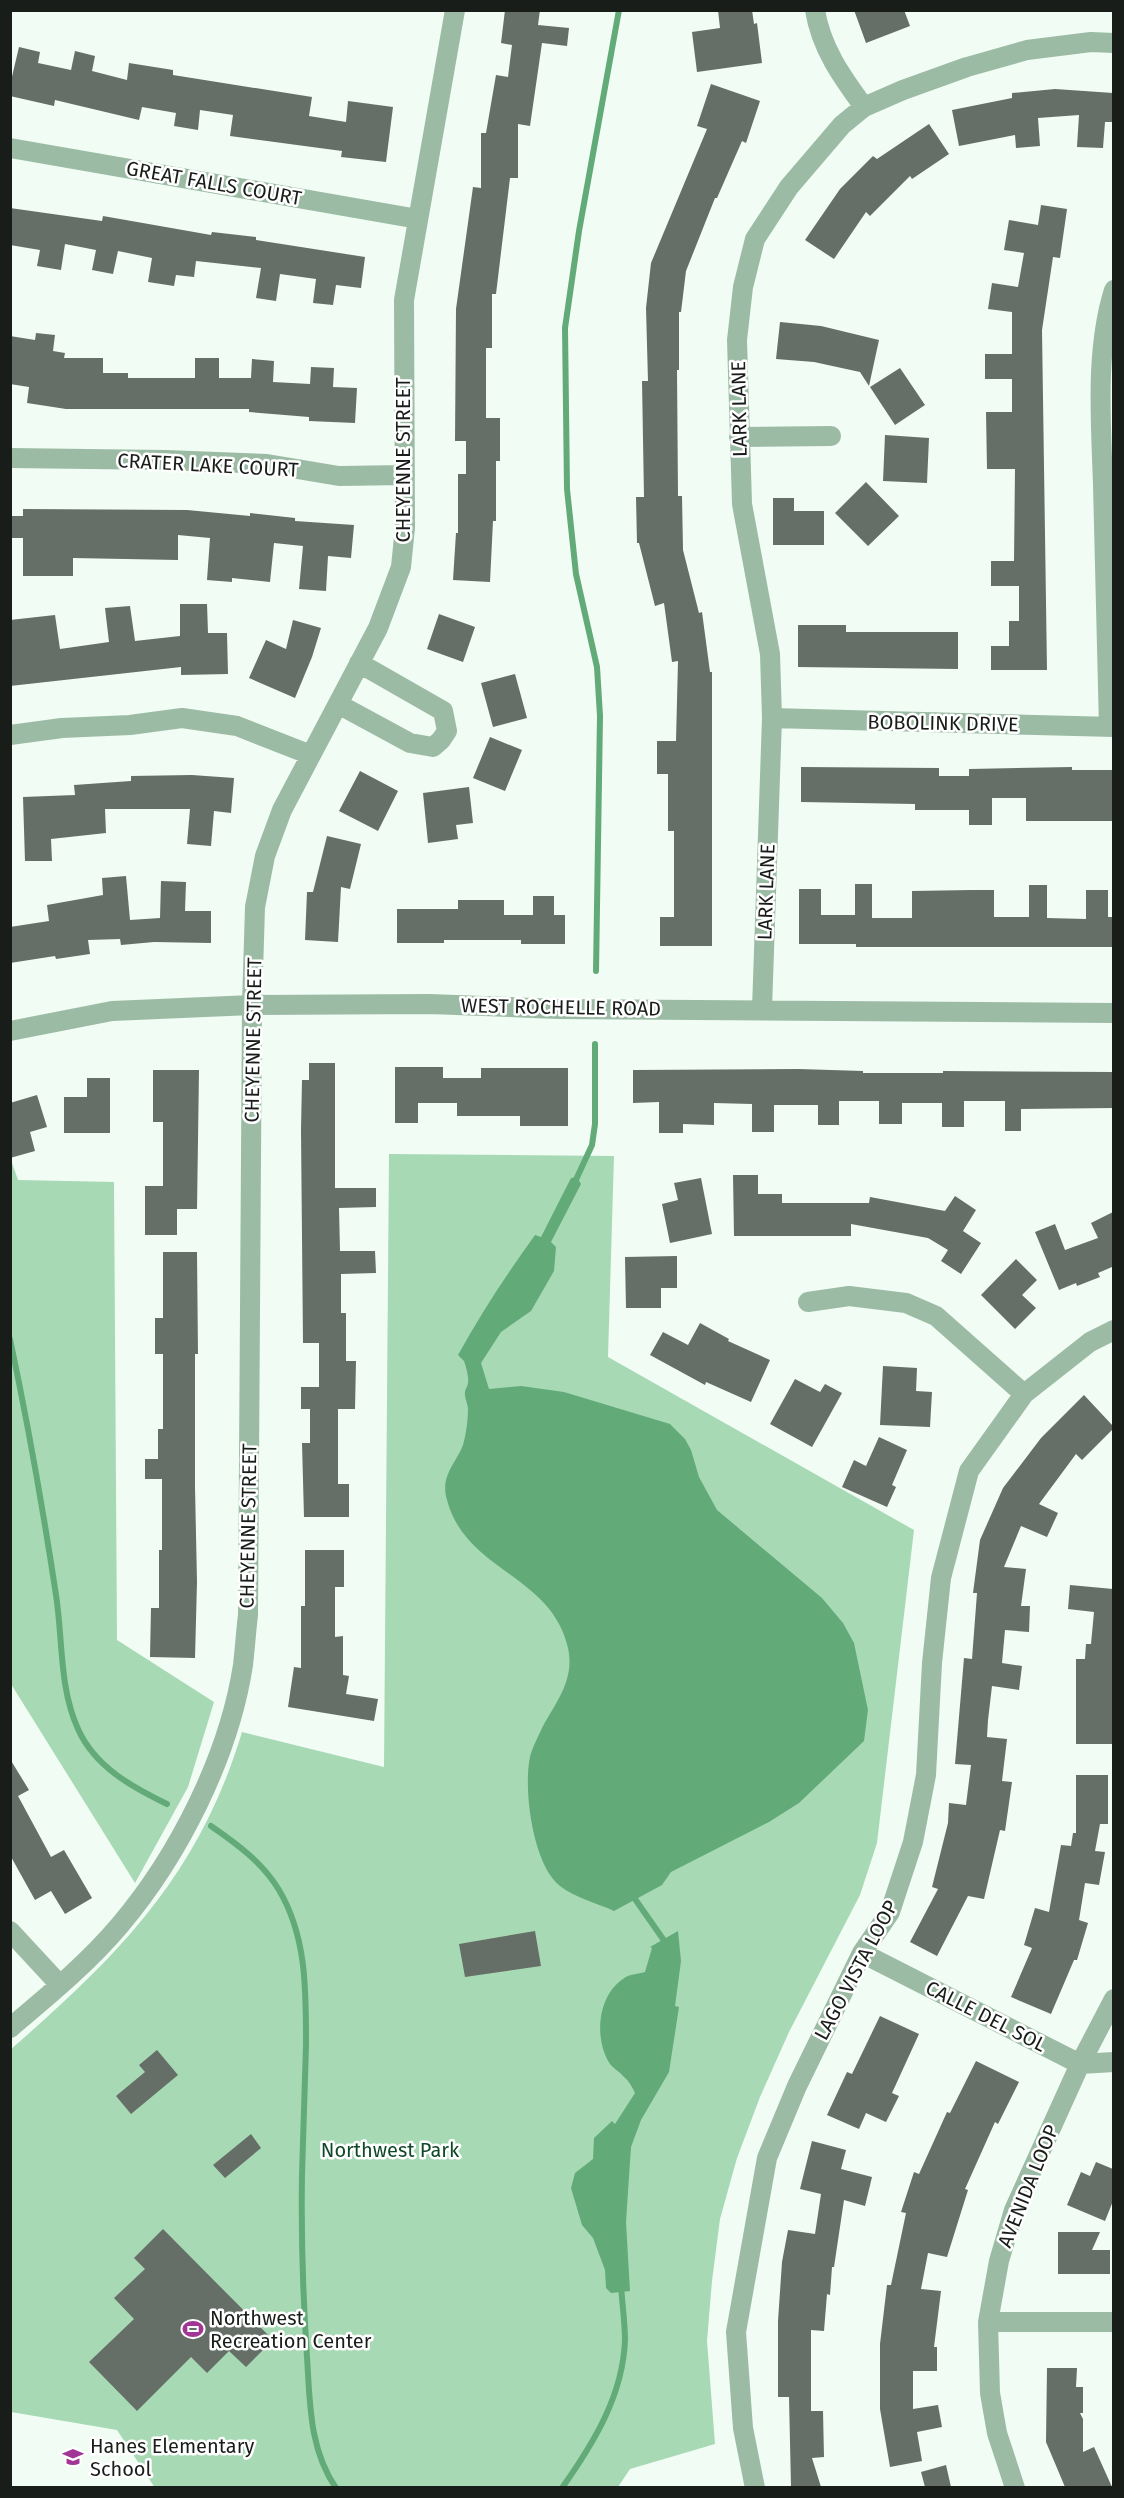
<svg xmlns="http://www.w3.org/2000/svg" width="1124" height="2498" font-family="'Fira Sans',sans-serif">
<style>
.green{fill:#a8d9b5}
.water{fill:#62ab79}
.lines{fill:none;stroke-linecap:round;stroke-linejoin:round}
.stream{stroke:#62ab79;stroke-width:6}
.building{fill:#656e67}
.minor{stroke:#9cbba4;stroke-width:20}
.labels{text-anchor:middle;stroke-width:5;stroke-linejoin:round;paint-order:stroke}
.street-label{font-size:20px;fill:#191d1a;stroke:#fff}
.park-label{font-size:20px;fill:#0f4826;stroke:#fff}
.poi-label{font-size:20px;fill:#191d1a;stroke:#fff;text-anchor:start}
</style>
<rect width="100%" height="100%" fill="#f1fcf4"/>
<path class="green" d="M389,1154L614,1156L608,1357L914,1530L877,1843L860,1895L789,2032L760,2097L737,2158L720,2219L712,2281L707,2341L715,2444L630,2469L618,2487L155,2488L117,2430L11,2412L10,2050C119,1955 199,1875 242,1732L384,1767Z
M11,1160L18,1180L114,1182L117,1640L214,1702L188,1787L135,1883L11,1684Z"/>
<path class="water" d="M577,1177L581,1184L551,1242L556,1247L554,1271L531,1311L501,1332L481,1363L489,1389L521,1386L564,1392L670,1424L685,1439L691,1450L699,1477L717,1510L822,1598L843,1623L854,1643L868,1710L864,1741L799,1803L769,1822L671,1872L662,1885L614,1911C597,1903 575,1898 560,1886C533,1865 523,1790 530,1757C532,1748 538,1737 542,1728C556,1702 575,1680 568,1648C551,1574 466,1572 447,1500C440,1476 455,1465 463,1445C466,1435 468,1420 468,1409C468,1404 464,1397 465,1392C465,1389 468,1386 468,1383C469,1377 466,1367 464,1361L458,1355C481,1313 507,1274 535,1235L541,1237L571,1178Z
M678,1931L681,1961L675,2006L679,2007L669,2072L641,2120L631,2147L626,2222L630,2291L611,2293L606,2288L605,2270L593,2238L582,2225L571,2188L575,2173L593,2159L594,2138L612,2121L615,2124L635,2093C632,2087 629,2081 624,2077C620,2072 614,2069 610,2064C594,2040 597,1996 623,1979C629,1974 638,1974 645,1972L652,1948L650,1947Z"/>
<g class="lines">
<path class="stream" d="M596,971L600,716L597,667L576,574L567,489L565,328L579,231L619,10
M574,1184L592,1145L595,1124V1044
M10,1339C28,1424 43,1509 56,1595C63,1640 59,1687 78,1729C95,1767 132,1787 167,1804
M211,1826C237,1844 262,1862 279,1890C307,1937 306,1992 306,2045C305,2088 303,2132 302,2176C301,2236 303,2297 307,2357C310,2402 309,2449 336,2488
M633,1893L635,1899L663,1939L665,1945
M562,2488C593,2444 623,2396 625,2340C625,2322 622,2303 621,2285"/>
</g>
<path class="building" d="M505,10H540L538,25L569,28L567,46L542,43L530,126L518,124V178H510L496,294H492V348H486V418H500V461H496V521H493L490,582L453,580L456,533H458V474H466V441H455L456,309L473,187L481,188V133H486L496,75L508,77L512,45L501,43Z
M718,10H752L754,24L757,23L762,63L697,72L692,32L720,28Z
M854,10H904L910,26L866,43Z
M19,47L40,52L38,63L71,70L75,51L95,56L92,71L127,80L129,63L173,70V75L312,97L309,116L346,122L348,101L393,107L386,162L341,157L342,151L230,136L233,115L200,110L198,130L174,126L176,113L142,107L139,120L55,100L54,106L10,96V85Z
M711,84L760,101L746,143L742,141L717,198H715L686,271L681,312H679V370H677L678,496H682L683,550L699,613L702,612L710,672H712V946H660V917H674V831H668V774H657V741H676L678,661L672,662L664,603L655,606L639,543H637L636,497H644L642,381H648L646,308L651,263L707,129L697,126Z
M1055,89L1113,93V122H1105L1103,148L1077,147L1079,115L1038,118L1040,146L1016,148L1015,135L959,146L952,110L1012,98V93Z
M929,124L949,154L912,179L910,176L870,216L866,212L834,259L805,240L840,189L873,156L877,159Z
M1041,205L1067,209L1060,258L1053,257L1042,330L1047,670H991V646H1009V621H1019V586H991V561H1014L1015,469H987L986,412H1012V379H985V354H1012V312L988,309L992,283L1018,287L1024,253L1004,250L1009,220L1038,225Z
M10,208L102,221L103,216L211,235L212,232L256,237V240L365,257L361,288L336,285L333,305L313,303L316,279L280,274L276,301L256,298L261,268L196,261L194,277L176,275L174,286L148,282L152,258L118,251L113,274L92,270L96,250L65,244L61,270L37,266L40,250L10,245Z
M780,322L821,326L879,340L869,386L860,372L814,362L776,359Z
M36,333L55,335L53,351L65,353L64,358H103V373H128V378H195V358H219V378H251L252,359L274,361L273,382L310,384L311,367L334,368L333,387L357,388L355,423L309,421V417L249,412V409H66L27,403L29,387L10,384V336L35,340Z
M900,368L925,405L895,425L870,387Z
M885,435L929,438L927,483L883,481Z
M866,482L899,516L868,546L835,513Z
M773,498H794V511H824V545H773Z
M23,509L187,510L250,516V513L295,518V521L354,525L351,558L328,556L326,591L299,589L303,546L274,543L270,582L232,578V582L207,580L210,538L178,535V560L73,558V576H23V538H10V516H23Z
M180,604H207L208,633H227L228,674L181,675V667L10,686V620L55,615L60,649L109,642L105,608L130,606L135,641L180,636Z
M439,614L475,627L463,662L427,649Z
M293,620L321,628L312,657L295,698L249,678L266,640L286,649Z
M798,625H846V632H958V669L798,667Z
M515,674L527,718L493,727L481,683Z
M490,737L522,750L505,791L473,778Z
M801,767L939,768V776H969V769L1072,767V770H1113V821H1026V798H992V825H969V810H915V804L801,802Z
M360,771L398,791L378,831L339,811Z
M192,775L234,778L231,813L214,811L211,846L187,844L190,809H105L106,833L51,839L52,861H25L23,797L75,795L74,785L131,781V776Z
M469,787L473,823L456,825L458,839L428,843L423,793Z
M327,836L361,844L350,889L341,887L338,942L305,940L307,892H313Z
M126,876L130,920L160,918L161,881L186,882L185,911H211V943L154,942L121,945L120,939L88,940L90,954L56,959L55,956L10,963V927L49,921L47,905L103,895L102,878Z
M855,884H872V918H912V891L972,890H994V917H1029V885H1047V918L1086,919V890H1108V917H1113V947H856V944H799V889H821V915H855Z
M533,896H554V915H565V944H521V940H444V943H397V909H458V900H504V915H533Z
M309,1063H335V1188H376V1207L339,1208L340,1251H375L376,1273L341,1274V1313H346V1361H356L355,1409H338V1484H349V1517H304L302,1443H310V1409H301V1387H319V1343H303L301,1130L302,1080H309Z
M395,1067H443V1078H481V1068H568V1126H520V1116H457V1103H418V1123H395Z
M798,1069L863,1071V1073H943V1071L1113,1072V1108L1021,1109V1131H1005V1101H964V1127H942V1103H902V1124H879V1101H839V1125H818V1105H774V1132H752V1104L714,1103V1125L683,1124V1133H659V1102L633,1103V1070Z
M153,1070H199L197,1209H177V1235H145V1186H163V1122H153Z
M87,1078H110V1133H64V1097H87Z
M37,1095L47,1127L30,1132L35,1151L10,1158V1103Z
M733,1175H758V1194H782V1203H869L870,1197L945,1211L955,1196L976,1210L963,1231L981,1243L961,1274L941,1261L948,1250L928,1238L851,1224V1236H734Z
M701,1178L712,1234L670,1243L662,1204L678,1200L674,1183Z
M1113,1212V1271L1112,1267L1098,1273L1100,1277L1077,1286L1076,1283L1059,1290L1035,1232L1055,1224L1065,1250L1098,1238L1091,1223Z
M163,1252H197L198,1354H195V1487L197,1582L195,1658L150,1657L151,1608H159V1550H162V1479H145V1459H158V1429H163V1354H155V1318H163Z
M677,1256V1288H661V1308H626L625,1257Z
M1016,1259L1037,1280L1022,1295L1036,1308L1015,1329L981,1295Z
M700,1323L729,1339L728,1341L770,1360L751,1402L706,1382L705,1385L650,1355L663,1332L688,1345Z
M883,1366L917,1368L916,1391L932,1392L930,1427L880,1425Z
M795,1379L820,1392L825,1384L842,1393L812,1447L770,1424Z
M1084,1395L1113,1426V1429L1082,1460L1076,1454L1039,1504L1058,1513L1047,1537L1021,1526L1004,1567L1026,1569L1021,1606H1030L1029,1632L1005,1630L1002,1663L1022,1666L1019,1690L992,1686L988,1720L987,1737L1007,1739L1002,1781L1012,1782L1005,1831L1000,1830L984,1899L968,1896L937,1956L910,1942L938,1889L932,1887L948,1823L949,1803L966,1805L971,1765L955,1764L964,1658L972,1659L977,1593H973L980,1540L1003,1488L1041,1438Z
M879,1437L907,1450L892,1485L896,1487L887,1507L842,1487L854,1460L866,1466Z
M305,1550H344V1587H335V1637L343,1636V1675L349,1676L346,1694L378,1699L374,1721L288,1707L294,1667L301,1668V1606H305Z
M1070,1585L1113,1589V1744H1076V1659H1085L1086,1644H1091L1094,1612L1068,1609Z
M10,1759L29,1790L18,1796L51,1857L64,1850L92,1898L65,1914L51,1891L35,1900L10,1855Z
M1076,1775H1108V1824H1100L1095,1851L1105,1852L1099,1885L1085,1883L1079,1920L1088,1923L1077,1960H1074L1051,2014L1011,1997L1032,1948L1024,1945L1035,1908L1049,1912L1061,1845L1071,1846L1073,1833H1076Z
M535,1931L541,1966L465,1977L459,1944Z
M880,2016L919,2034L892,2093L899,2096L886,2122L866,2113L859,2129L827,2115L847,2072L852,2074Z
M157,2050L178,2075L131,2114L116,2096L145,2072L139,2065Z
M976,2061L1019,2082L998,2124L995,2122L965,2189L968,2190L947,2257L928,2253L921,2289L941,2291L934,2347H937V2371H913V2409L938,2405L942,2427L917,2432L922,2461L890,2467L880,2409V2344L887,2285H891L906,2213L901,2212L914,2172L919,2174L947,2112L950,2113Z
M251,2134L261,2148L225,2178L213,2165Z
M812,2141L846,2150L841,2169L872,2177L865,2206L844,2200L834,2267H832L830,2295L827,2294L824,2331L811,2330V2411H823L824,2457L812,2458L821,2487H791L789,2397H778V2321L782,2262L788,2230L815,2234L821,2194L800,2189Z
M1096,2162L1113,2169V2201L1105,2221L1067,2205L1081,2172L1090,2176Z
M163,2229L273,2340L246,2367L229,2351L207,2373L191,2357L137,2411L89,2362L134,2319L114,2298L145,2269L134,2258Z
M1058,2232H1100L1092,2250H1110V2274H1058Z
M1047,2368H1077L1076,2387H1083V2413H1080L1083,2419V2452L1094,2447L1112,2487H1065L1046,2442Z
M946,2465L951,2487H925L921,2472Z"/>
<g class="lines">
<path class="minor" d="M815,10C821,48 842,77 864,107
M10,148L418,219
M739,437L831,436
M10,458L166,460L267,464L339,476L405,475
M338,704L410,743L433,747L441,740L447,731L443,711L359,663
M772,718L1114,727
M1109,727C1107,646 1105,565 1103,485C1101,422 1095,350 1114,290
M10,735L62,728L130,725L182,718L237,726L311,755
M762,1009L772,718L770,654L742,504L737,340L743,287L755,239L789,187L842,125L864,107L903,90L967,67L1027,50L1091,42L1114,43
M10,1031L112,1011L252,1005L429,1004L559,1009L1114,1013
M808,1302L849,1296L906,1303L936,1316L1024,1394
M10,1931L60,1985
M862,1953L1080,2064L1114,2062
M10,2028C48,1996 88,1963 120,1925C179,1855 229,1756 243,1665C245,1648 246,1631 248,1615L252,1005L255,907L265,856L282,810L378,628L401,567L405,527L404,300L455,10
M988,2322H1114
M755,2488L743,2428L736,2332L767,2158L797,2086L862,1953L890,1912L913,1842L926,1775L932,1663L941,1578L969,1471L1024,1394L1090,1342L1114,1330
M1015,2488L997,2433L990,2393L988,2322L999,2261L1014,2210L1080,2064L1114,1999"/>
</g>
<defs>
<g id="stadium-bare" transform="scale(1.62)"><path d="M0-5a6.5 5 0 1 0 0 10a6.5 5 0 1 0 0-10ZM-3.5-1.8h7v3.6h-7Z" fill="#a23696" stroke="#fff" stroke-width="2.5" paint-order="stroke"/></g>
<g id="school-bare" transform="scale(1.62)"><path d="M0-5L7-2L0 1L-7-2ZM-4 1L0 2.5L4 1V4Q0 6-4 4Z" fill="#a23696" stroke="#fff" stroke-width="2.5" paint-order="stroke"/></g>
</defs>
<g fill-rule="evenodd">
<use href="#stadium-bare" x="193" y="2329"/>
<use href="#school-bare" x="73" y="2457"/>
</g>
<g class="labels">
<g class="street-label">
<text transform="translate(214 183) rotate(10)" y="7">GREAT FALLS COURT</text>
<text transform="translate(739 409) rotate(-91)" y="7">LARK LANE</text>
<text transform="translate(403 460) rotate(-90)" y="7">CHEYENNE STREET</text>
<text transform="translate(208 465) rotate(3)" y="7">CRATER LAKE COURT</text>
<text transform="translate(943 723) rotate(1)" y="7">BOBOLINK DRIVE</text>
<text transform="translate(766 892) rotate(-88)" y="7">LARK LANE</text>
<text transform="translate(561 1007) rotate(1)" y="7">WEST ROCHELLE ROAD</text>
<text transform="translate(253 1040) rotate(-89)" y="7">CHEYENNE STREET</text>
<text transform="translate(248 1526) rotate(-89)" y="7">CHEYENNE STREET</text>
<text transform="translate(856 1970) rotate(-62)" y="7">LAGO VISTA LOOP</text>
<text transform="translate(986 2016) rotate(27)" y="7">CALLE DEL SOL</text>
<text transform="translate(1028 2186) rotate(-68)" y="7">AVENIDA LOOP</text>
</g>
<g class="park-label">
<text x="390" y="2157">Northwest Park</text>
</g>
<g class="poi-label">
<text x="210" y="2325">Northwest<tspan x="210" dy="23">Recreation Center</tspan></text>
<text x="90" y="2453">Hanes Elementary<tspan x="90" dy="23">School</tspan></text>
</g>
</g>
<rect width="1124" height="2498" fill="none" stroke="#191d1a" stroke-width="24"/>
</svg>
